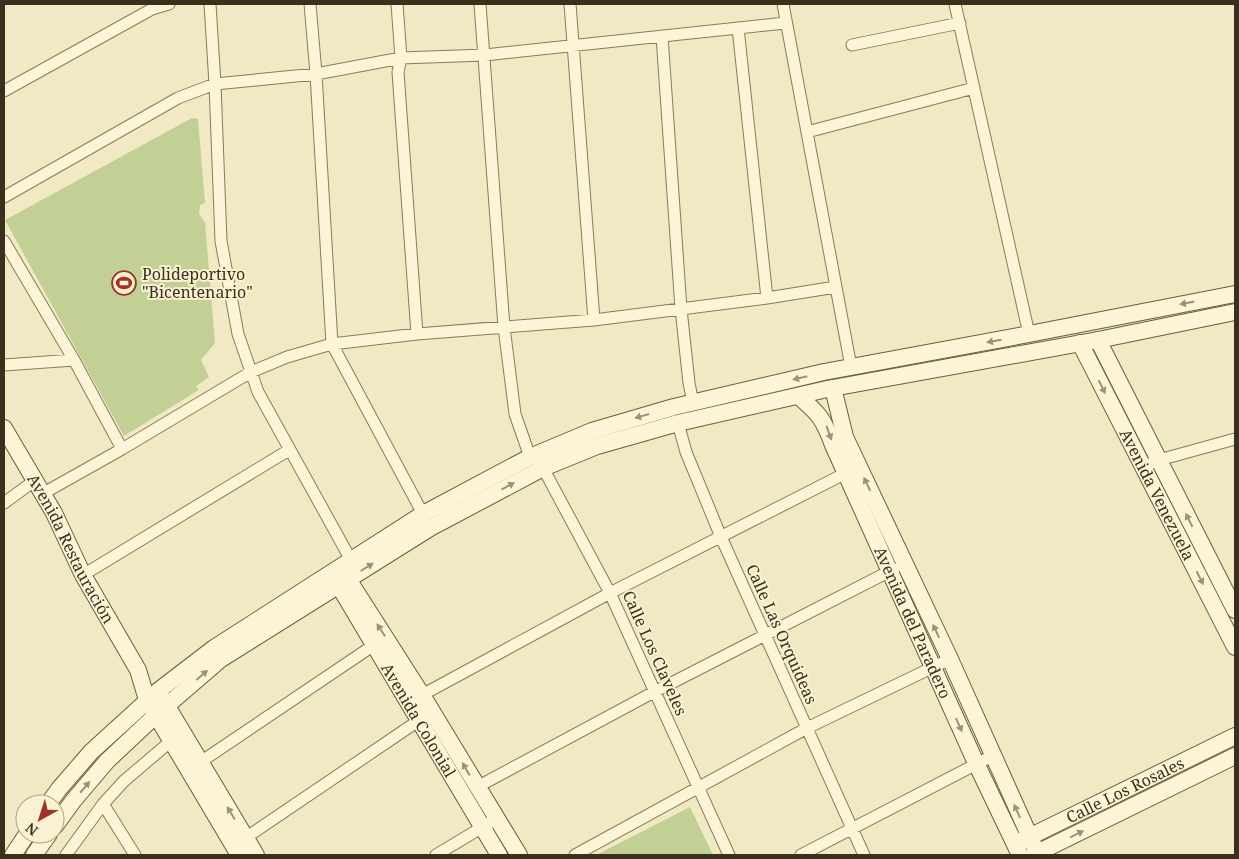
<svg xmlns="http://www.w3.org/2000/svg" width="1239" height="859" font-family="'Noto Serif',serif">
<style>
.green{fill:#c2d096}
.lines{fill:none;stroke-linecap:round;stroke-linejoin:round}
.street-casing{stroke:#8c7a58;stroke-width:13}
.secondary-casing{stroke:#6e5b3b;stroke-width:18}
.street{stroke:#fbf4d7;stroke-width:11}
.secondary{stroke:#fbf4d7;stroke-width:16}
.oneway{fill:#9b927a}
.labels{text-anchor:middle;stroke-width:4;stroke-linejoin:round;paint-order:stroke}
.poi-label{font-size:16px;fill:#3b2f1d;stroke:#f8f2d3;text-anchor:start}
.street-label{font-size:16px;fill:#3b2f1d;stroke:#f8f2d3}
</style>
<rect width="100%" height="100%" fill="#f1e9c3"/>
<path class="green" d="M192,118L198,119L205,203L200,205L199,214L205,222L215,343L201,360L209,377L196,386L199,390L124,436L5,220Z
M690,807L713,855H596Z"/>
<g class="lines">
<g class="street-casing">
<path id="street" d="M210,4L215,84L221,241L238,334L258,392L351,560
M310,4L316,74L332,344L423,514
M397,4L401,58L398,72L417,334
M480,4L504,327L515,414L530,457
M570,4L594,320
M783,4L851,367
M955,4L1029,334
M738,28L767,298
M662,36L681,309L689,383L693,403
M852,45L960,23
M4,91L152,9L169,4
M807,132L974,88
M4,197L178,98L215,84L316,74L401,58L485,55L785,23
M4,241L74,360L122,449
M4,365L74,360
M678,423L686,452L721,537L864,855
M1143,467L1159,460L1235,439
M543,468L610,593L729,855
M42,494L122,449L251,372L287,357L332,344L417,334L594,320L767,298L836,287
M4,503L34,481
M83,575L289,450
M422,695L610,593L846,473
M196,765L374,645
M477,787L654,692L894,569
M103,804L135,855
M241,841L424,717
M66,855L103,804L124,781L171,741
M436,855L496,819
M575,855L807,728L950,659
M801,855L992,756"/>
</g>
<g class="secondary-casing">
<g id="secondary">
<path d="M1098,340L1235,610"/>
<path id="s1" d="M1080,343L1235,647"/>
<path d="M833,388L845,437L950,659L1038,855"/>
<path id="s2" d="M798,396C819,413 824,420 833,445L976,763L1020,855"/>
<path id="s3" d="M4,428L54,513L83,575L138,670L147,700L239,855"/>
<path d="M348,579L422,695L519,855"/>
<path id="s4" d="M339,586L499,855"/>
<path d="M161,696L256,855"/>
<path d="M48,804L59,789L91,752L158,691L214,648L423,514L530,457L592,431L674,407L824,372L1029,334L1235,294"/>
<path d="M55,826L73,801L107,761L156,715L221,659L430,528L543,468L597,446L678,423L827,389L1098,340L1235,312"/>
<path id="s5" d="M1019,842L1235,736"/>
<path d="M13,855L27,834"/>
<path d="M34,855L49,834"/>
<path d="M1033,855L1235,756"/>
</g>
</g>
<use href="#street" class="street"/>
<use href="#secondary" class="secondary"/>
</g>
<defs><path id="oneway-solid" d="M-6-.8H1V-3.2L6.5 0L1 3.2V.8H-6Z" transform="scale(1.25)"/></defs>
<g class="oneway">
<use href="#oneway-solid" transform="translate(1187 303) rotate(169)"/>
<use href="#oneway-solid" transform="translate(994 341) rotate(170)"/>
<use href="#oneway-solid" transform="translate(800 378) rotate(167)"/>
<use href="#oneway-solid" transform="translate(1102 387) rotate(63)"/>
<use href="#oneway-solid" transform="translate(642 416) rotate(164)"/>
<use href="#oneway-solid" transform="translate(829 433) rotate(70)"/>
<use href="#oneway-solid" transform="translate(867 484) rotate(-115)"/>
<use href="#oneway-solid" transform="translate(508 486) rotate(-28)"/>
<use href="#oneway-solid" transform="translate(1189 520) rotate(-117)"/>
<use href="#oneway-solid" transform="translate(367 567) rotate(-32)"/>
<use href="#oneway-solid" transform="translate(1200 578) rotate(63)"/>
<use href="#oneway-solid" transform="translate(381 630) rotate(-123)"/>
<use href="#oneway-solid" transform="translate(936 631) rotate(-115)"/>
<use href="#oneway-solid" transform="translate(202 675) rotate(-41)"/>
<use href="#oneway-solid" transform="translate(959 725) rotate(66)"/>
<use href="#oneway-solid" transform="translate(466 769) rotate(-120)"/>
<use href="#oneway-solid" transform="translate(85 787) rotate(-50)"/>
<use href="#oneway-solid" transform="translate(1017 811) rotate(-114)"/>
<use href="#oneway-solid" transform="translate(231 813) rotate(-121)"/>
<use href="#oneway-solid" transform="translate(1077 834) rotate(-26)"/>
</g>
<defs>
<g id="stadium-ring" transform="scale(1.25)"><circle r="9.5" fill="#f8f2d3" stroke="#9f3224" stroke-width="1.5"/><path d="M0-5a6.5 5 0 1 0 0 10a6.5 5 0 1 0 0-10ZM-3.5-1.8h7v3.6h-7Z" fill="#9f3224"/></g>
</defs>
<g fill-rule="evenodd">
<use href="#stadium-ring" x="124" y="283"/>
</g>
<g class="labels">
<g class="poi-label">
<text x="142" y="280">Polideportivo<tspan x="142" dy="18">"Bicentenario"</tspan></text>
</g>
<g class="street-label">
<text dy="6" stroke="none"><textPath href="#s1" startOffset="170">Avenida Venezuela</textPath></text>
<text dy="6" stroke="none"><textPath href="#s3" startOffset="138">Avenida Restauración</textPath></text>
<text dy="6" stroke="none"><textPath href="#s2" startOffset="256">Avenida del Paradero</textPath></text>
<text transform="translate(782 634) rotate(66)" y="6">Calle Las Orquideas</text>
<text transform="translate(655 653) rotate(66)" y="6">Calle Los Claveles</text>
<text dy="6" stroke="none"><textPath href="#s4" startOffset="156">Avenida Colonial</textPath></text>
<text dy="6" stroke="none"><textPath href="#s5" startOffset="118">Calle Los Rosales</textPath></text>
</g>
</g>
<rect width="1239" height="859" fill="none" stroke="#3b2f1d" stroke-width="10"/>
<g transform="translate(40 819) rotate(219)"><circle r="24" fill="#f8f2d3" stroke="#aca48a"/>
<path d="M0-4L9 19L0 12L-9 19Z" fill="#9f3224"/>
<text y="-8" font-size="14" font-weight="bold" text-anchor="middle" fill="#3b2f1d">N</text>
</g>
</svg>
